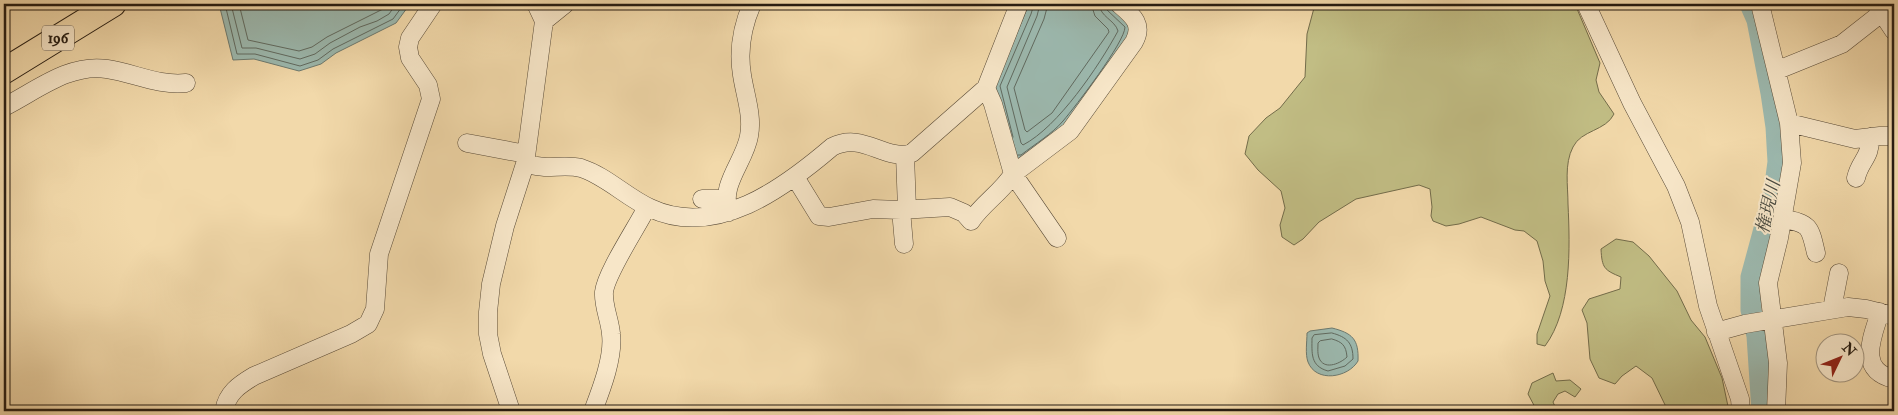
<svg xmlns="http://www.w3.org/2000/svg" width="1898" height="415" font-family="'IM FELL Double Pica','Noto Serif JP',serif">
<style>
.green{fill:#c1bd84;stroke:#736c4a}
.water{fill:#9cb9af;stroke:#6c7a70}
.lines{fill:none;stroke-linecap:round;stroke-linejoin:round}
.shore{stroke:#606a60;stroke-width:1}
.river{stroke:#9cb9af;stroke-width:21}
.minor-casing{stroke:#584a37;stroke-width:19}
.highway-casing{stroke:#251b11;stroke-width:27}
.minor{stroke:#f7e6c8;stroke-width:18}
.highway{stroke:#f2d9aa;stroke-width:25}
.labels{text-anchor:middle;stroke-width:4;stroke-linejoin:round;paint-order:stroke}
.shield{fill:#f7e6c8;stroke:#645848;stroke-width:1}
.shield-label{font-size:15px;font-weight:bold;fill:#251b11}
.water-label{font-size:18px;font-style:italic;fill:#494a40;stroke:#f7e6c8}
</style>
<rect width="100%" height="100%" fill="#f2d9aa"/>
<filter id="stains"><feTurbulence type="fractalNoise" baseFrequency=".004" numOctaves="4"/><feColorMatrix values="0 0 0 0 .2 0 0 0 0 .09 0 0 0 0 .02 0 0 0 .5 -.17"/></filter>
<radialGradient id="worn" r=".72"><stop offset=".6" stop-color="#630" stop-opacity="0"/><stop offset="1" stop-color="#630" stop-opacity=".3"/></radialGradient>
<path class="green" d="M1318,4H1575L1600,63L1596,80L1599,92L1614,114C1606,131 1581,130 1573,147C1564,164 1568,186 1568,204C1570,247 1572,310 1545,346L1537,344V334L1550,296L1545,281L1543,261L1537,241L1524,231L1515,230L1481,217L1459,224L1446,226L1433,221L1431,216L1432,207L1430,189L1419,185L1356,199L1319,222L1303,239L1294,245L1282,237L1280,225L1285,208L1281,191L1258,170L1245,154L1249,136L1266,118L1280,108L1305,77L1307,34L1314,8Z
M1616,239L1633,242L1649,256L1677,291L1691,320L1705,337L1722,378L1729,411H1668L1652,378L1636,366L1622,376L1615,384L1599,378L1590,359L1587,323L1582,310L1589,299L1620,289L1621,277C1604,270 1602,268 1601,249Z
M1553,373L1556,381L1570,380L1581,389L1575,397L1565,391L1558,394L1553,402L1557,411H1537L1528,394L1532,383Z"/>
<path class="water" d="M219,4H410L396,23L336,53L321,64L299,71L254,59L233,60Z
M1029,4H1107L1130,25V33L1066,126L1020,163L1014,160L995,86Z
M1332,328C1352,333 1359,339 1358,361C1348,378 1316,383 1308,362C1305,354 1307,342 1307,333L1310,331Z"/>
<g class="lines">
<path class="shore" d="M225,4L237,54H255L300,66L318,60L333,49L393,19L404,4
M231,4L242,48H256L300,59L315,54L330,43L360,27L377,21L389,14L396,4
M239,4L248,40L299,51L312,47L327,37L383,9L387,4
M1040,4L1037,16L1007,87L1021,143L1023,145C1058,127 1099,66 1118,31C1115,20 1100,17 1099,4
M1048,4L1044,19L1014,88L1025,130L1027,132L1052,113L1109,32L1108,29L1095,16L1091,4
M1013,137L1000,86L1031,14L1034,4
M1018,155H1021C1035,144 1052,134 1063,121C1075,107 1125,42 1125,27L1106,9L1105,4
M1332,333C1347,337 1353,343 1353,359L1345,366L1328,371C1310,366 1312,353 1312,338L1314,335Z
M1332,339C1342,342 1346,345 1347,357C1341,363 1326,370 1320,360C1317,355 1318,348 1318,343L1320,341Z"/>
<path class="river" d="M1750,4L1757,20L1771,93L1776,127L1778,162L1774,192L1751,277V310L1757,336L1762,411"/>
<g class="minor-casing">
<path id="minor" d="M1586,4L1632,103L1676,186L1690,222L1708,306L1740,399L1741,411
M1760,4L1789,123L1792,163L1779,238L1768,283L1778,363L1776,411
M1876,4L1894,31
M544,21L565,4
M1778,70L1842,44L1893,4
M986,88L993,104L1013,174L1057,238
M4,107C36,91 69,63 107,69C134,73 159,86 186,83
M1789,123L1855,139L1880,136H1894
M467,143L526,154
M905,155L907,209
M525,164C532,165 540,167 547,167C558,167 570,165 581,168C606,176 626,197 650,208C716,239 784,188 832,147C863,131 885,162 912,153L986,88L1019,4
M795,177L819,216L829,217L873,209L901,210L950,207L964,213L971,221C983,203 1002,192 1013,174L1070,131L1134,42C1144,24 1132,15 1119,4
M1856,178C1860,160 1871,158 1870,137
M702,199H726
M901,210L904,244
M729,212C719,185 745,161 749,136C753,116 745,95 742,75C738,51 742,27 752,4
M1783,219C1810,223 1810,227 1816,253
M1832,309L1839,273
M1880,312C1872,338 1857,370 1894,379
M1716,332L1745,324L1848,307L1866,309L1894,316
M224,411C227,393 239,385 254,376L351,334L368,324L375,309L379,254L431,99L428,85L410,58L408,47L410,38L433,4
M511,411L492,354L488,334V312L491,284L505,226L525,164L544,21L536,4
M593,411C601,390 614,357 611,334C610,320 603,306 604,292C606,273 637,227 647,207"/>
</g>
<g class="highway-casing">
<path id="highway" d="M4,71L113,4"/>
</g>
<use href="#minor" class="minor"/>
<use href="#highway" class="highway"/>
</g>
<g class="labels">
<rect class="shield" x="42" y="25.5" width="32" height="25" rx="4"/>
<g class="shield-label">
<text x="58" y="43">196</text>
</g>
<g class="water-label">
<text transform="translate(1768 207) rotate(-77)" y="6">権現川</text>
</g>
</g>
<rect width="1898" height="415" fill="none" stroke="#f2d9aa" stroke-width="20"/>
<rect x="5" y="5" width="1888" height="405" fill="none" stroke="#251b11" stroke-width="2.5"/>
<rect x="10" y="10" width="1878" height="395" fill="none" stroke="#251b11"/>
<g transform="translate(1840 358) rotate(47)"><circle r="24" fill="#f7e6c8" stroke="#a3957f"/>
<path d="M0-4L9 19L0 12L-9 19Z" fill="#8f2418"/>
<text y="-8" font-size="14" font-weight="bold" text-anchor="middle" fill="#251b11">N</text>
</g>
<rect width="100%" height="100%" filter="url(#stains)"/>
<rect width="100%" height="100%" fill="url(#worn)"/>
</svg>
